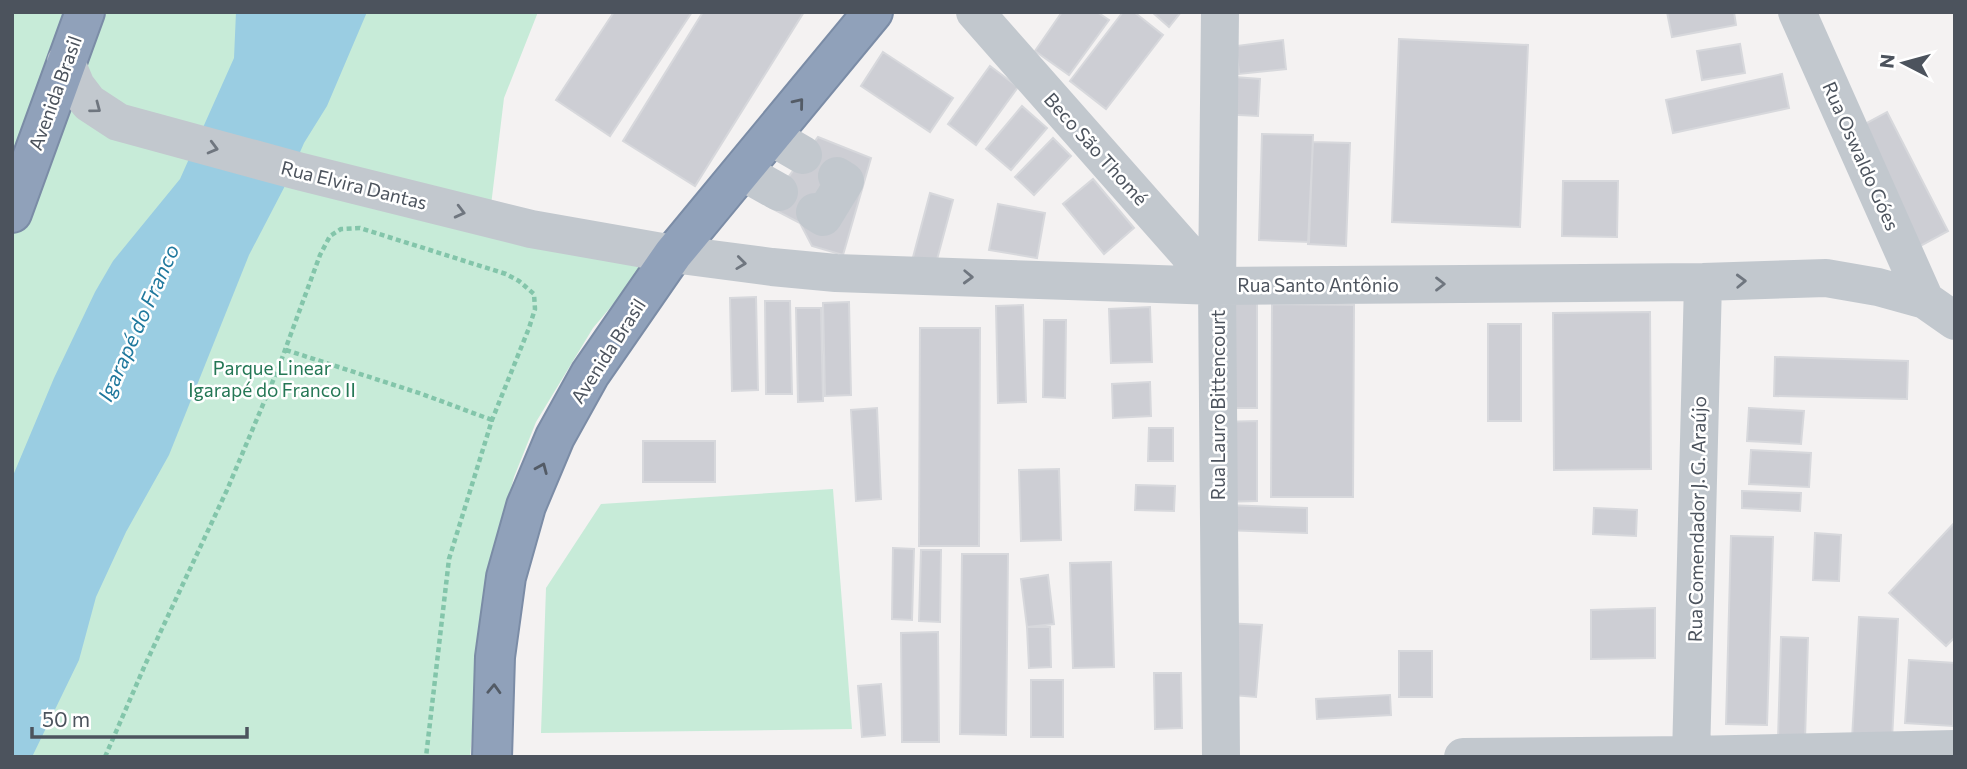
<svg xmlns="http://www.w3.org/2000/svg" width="1967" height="769" font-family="Commissioner,sans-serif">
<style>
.green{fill:#c7ebd8}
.water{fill:#9acde2}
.building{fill:#cdced4;stroke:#d7d8dc;stroke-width:2}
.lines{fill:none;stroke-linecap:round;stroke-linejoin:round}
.highway-casing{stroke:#7b8ca6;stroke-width:42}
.path{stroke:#83c5aa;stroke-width:4.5;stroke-dasharray:5 3.5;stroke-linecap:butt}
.minor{stroke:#c2c8ce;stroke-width:38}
.highway{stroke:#90a1ba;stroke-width:38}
.oneway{stroke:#535b66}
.oneway2{stroke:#6f767f}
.labels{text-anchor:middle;stroke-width:5;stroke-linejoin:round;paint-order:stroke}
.street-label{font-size:19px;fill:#4c535d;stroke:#fff}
.park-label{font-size:19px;fill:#247755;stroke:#fff}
.water-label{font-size:21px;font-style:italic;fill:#1f789d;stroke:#fff}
</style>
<rect width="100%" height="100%" fill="#f4f2f2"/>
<path class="green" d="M12,12H538L504,98L488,230L647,264L593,328L536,422L514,477L486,585L470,757H12Z
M833,489L852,729L541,733L546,588L601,504Z"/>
<path class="water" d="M236,12H367L327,106L304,143L287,182L249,255L169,455L126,532L96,597L79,660L32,757H12V478L54,378L95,292L113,261L180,179L234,58Z"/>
<path class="building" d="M614,12H692L610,136L556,100Z
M703,12H804L695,186L623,141Z
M1062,12H1097L1109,20L1069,75L1035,51Z
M1123,12H1134L1163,35L1106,109L1070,81Z
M1152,12H1181L1169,27Z
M1667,12H1734L1736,25L1672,37Z
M1399,39L1528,45L1520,227L1392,222Z
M1283,40L1286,69L1239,74L1236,46Z
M1740,44L1745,73L1702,80L1697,51Z
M883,52L953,98L930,132L861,86Z
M990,66L1018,87L976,145L948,124Z
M1782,74L1789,108L1673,133L1666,100Z
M1221,76L1260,79L1258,116L1219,114Z
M1022,106L1047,128L1011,170L986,149Z
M1887,112L1948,231L1913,250L1852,131Z
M1262,134L1313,135L1309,242L1259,240Z
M818,137L871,158L843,255L812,246L800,223L767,206Z
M1053,138L1071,156L1034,195L1015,177Z
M1313,142L1350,143L1346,246L1308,244Z
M1093,179L1134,228L1104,254L1063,204Z
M1563,181H1618L1617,237L1562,236Z
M930,193L953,200L935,267L912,261Z
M998,204L1045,213L1037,258L989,250Z
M756,297L758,390L732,391L730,298Z
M1226,297H1257V408H1226Z
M765,301H790L792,394H766Z
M849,302L851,395L825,396L823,303Z
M1272,304L1354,305L1353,497H1271Z
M1023,305L1026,402L998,403L996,306Z
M1150,307L1152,362L1111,363L1109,309Z
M796,308H821L823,401L798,402Z
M1650,312L1651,469L1554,470L1553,313Z
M1044,320H1066L1065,398L1043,397Z
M1488,324H1521V421H1488Z
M920,328H980L979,546H919Z
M1775,357L1908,361L1907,399L1774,396Z
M1150,382L1151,416L1113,418L1112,384Z
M877,408L881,499L856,501L851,410Z
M1749,408L1804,411L1801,444L1747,441Z
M1257,421V501L1220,502L1219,422Z
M1149,428H1173V461H1148Z
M643,441H715V482H643Z
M1751,450L1811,453L1809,487L1749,484Z
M1059,469L1061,540L1021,541L1019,470Z
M1136,485L1175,486L1174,511L1135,510Z
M1742,491L1801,493L1800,511L1742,508Z
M1225,505L1307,508V533L1224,530Z
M1594,508L1637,510L1636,536L1593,534Z
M1955,522V637L1946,646L1889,593Z
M1815,533L1841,535L1839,581L1813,580Z
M1731,536L1773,537L1767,725L1726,724Z
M893,548L914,549L912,620L892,619Z
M921,550H941L940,622L919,621Z
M962,554H1008L1006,735L960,734Z
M1111,562L1114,667L1073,668L1070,563Z
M1048,575L1054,624L1027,627L1021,579Z
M1655,608V658L1591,659V610Z
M1859,617L1898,619L1892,740L1852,739Z
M1225,623L1262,625L1256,697L1220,694Z
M1027,627H1050L1051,667L1029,668Z
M938,632L939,742H902L901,633Z
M1781,637L1808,638L1805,740L1778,739Z
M1399,651H1432V697H1399Z
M1909,660L1955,663L1953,726L1905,723Z
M1154,673H1181L1182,728L1155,729Z
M1031,680H1063V737H1031Z
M881,684L885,735L862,737L858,686Z
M1390,695L1391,715L1317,719L1316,699Z"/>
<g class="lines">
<g class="highway-casing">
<path id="highway" d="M12,213L85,12
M492,757L495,657L506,577L526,506L555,437L590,374L673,254L873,12"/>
</g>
<path class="path" d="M286,350L422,394L492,420
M105,757L145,665L227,490L278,369L320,255L330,236L341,229L360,228L506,274L519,281L534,294L535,309L529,328L492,420L449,559L426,757"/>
<path class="minor" d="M975,12L1217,286
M1220,12L1217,286L1221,757
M1797,12L1925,300
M66,62L76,86L89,103L118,122L298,171L531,229L673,254L772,267L836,273L1217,286L1703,282L1826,278L1878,287L1925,300L1955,321
M772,137L803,155
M743,172L779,192
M815,212L823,217L845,181L837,176
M1463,757L1691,755L1955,749
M1691,757L1703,282"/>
<use href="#highway" class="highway"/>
</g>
<defs><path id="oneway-chevron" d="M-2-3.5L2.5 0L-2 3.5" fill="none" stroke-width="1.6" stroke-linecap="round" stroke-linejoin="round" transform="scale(1.75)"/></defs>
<g class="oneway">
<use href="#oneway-chevron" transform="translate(799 103) rotate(-51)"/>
<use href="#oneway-chevron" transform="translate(542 468) rotate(-67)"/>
<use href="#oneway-chevron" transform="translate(494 689) rotate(-88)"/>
</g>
<g class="oneway2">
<use href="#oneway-chevron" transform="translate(96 108) rotate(37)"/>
<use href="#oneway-chevron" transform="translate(213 148) rotate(15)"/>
<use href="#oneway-chevron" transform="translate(460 212) rotate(14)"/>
<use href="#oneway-chevron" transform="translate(741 263) rotate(7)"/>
<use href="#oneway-chevron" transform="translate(968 277) rotate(2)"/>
<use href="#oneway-chevron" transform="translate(1741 281) rotate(-2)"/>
<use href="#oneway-chevron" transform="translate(1440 284)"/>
</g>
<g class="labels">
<g class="street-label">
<text transform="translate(55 93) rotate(-70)" y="7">Avenida Brasil</text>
<text transform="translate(1096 149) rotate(48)" y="7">Beco São Thomé</text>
<text transform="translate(1861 156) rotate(66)" y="7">Rua Oswaldo Góes</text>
<text transform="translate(354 185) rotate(14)" y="7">Rua Elvira Dantas</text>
<text x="1318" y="292">Rua Santo Antônio</text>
<text transform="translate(608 351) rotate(-57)" y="7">Avenida Brasil</text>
<text transform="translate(1218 405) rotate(-90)" y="7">Rua Lauro Bittencourt</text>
<text transform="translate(1697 519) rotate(-89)" y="7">Rua Comendador J. G. Araújo</text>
</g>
<g class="park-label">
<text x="272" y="375">Parque Linear<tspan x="272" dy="22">Igarapé do Franco II</tspan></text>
</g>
<g class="water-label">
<text transform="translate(139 323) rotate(-66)" y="7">Igarapé do Franco</text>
</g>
</g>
<rect width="1967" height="769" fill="none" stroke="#4c535d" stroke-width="28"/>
<g transform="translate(1904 63) rotate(276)" stroke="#ffffff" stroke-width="5" paint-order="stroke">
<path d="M0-5L12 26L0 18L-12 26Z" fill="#4c535d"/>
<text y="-10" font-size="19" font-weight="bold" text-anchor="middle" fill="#4c535d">N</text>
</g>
<path d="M32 727v10h215v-10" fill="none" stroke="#4c535d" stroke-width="3.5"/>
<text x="42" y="727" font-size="21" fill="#4c535d" stroke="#ffffff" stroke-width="5" paint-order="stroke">50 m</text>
</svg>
